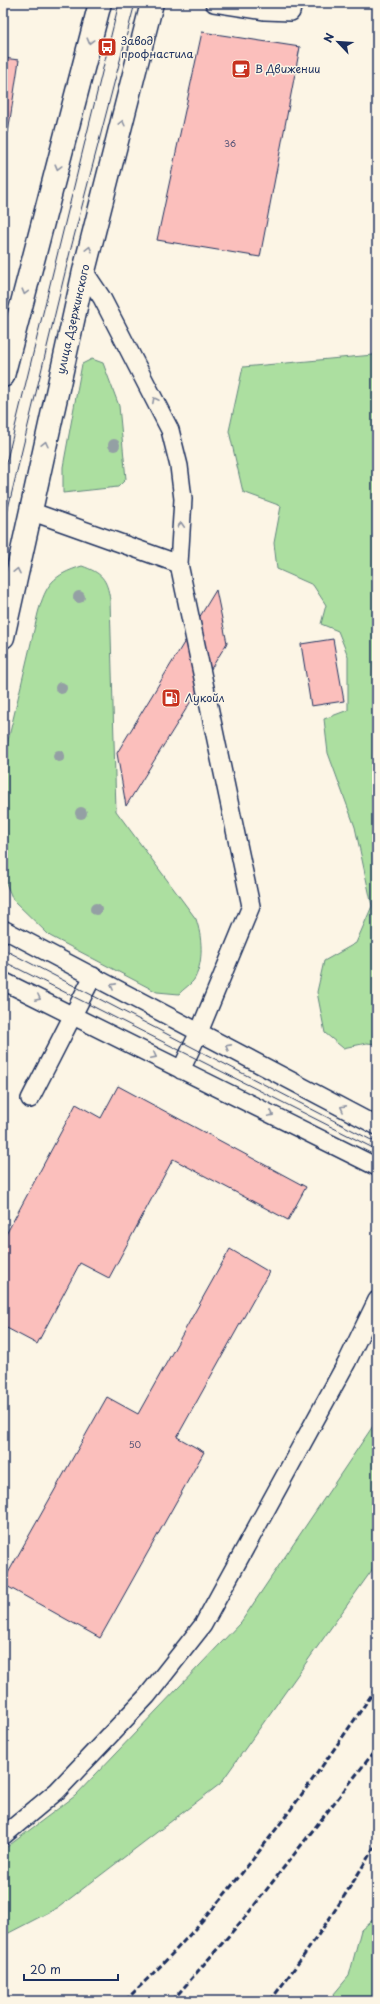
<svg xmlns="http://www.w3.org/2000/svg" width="380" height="2004" font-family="'Playpen Sans',sans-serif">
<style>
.green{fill:#acdfa0;stroke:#64877f}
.building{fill:#fbbfbc;stroke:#1b2f5e}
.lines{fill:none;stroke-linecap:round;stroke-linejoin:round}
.lane-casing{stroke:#1b2f5e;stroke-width:20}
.secondary-casing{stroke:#1b2f5e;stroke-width:25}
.lane{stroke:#fcf5e5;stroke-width:17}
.secondary{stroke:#fcf5e5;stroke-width:22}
.tram{stroke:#1b2f5e;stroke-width:1}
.rail{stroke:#1b2f5e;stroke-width:3;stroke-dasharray:6 3;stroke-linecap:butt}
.tree{fill:#94a0a4}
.oneway{stroke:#8c92a2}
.labels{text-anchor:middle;stroke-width:3;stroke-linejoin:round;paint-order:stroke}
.number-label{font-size:9px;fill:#535376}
.poi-label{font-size:11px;fill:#1b2f5e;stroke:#fcf5e5;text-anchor:start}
.street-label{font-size:11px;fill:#1b2f5e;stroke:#fcf5e5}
</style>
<rect width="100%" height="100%" fill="#fcf5e5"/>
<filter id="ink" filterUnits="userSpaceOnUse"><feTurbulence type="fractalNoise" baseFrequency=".025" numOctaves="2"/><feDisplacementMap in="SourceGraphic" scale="8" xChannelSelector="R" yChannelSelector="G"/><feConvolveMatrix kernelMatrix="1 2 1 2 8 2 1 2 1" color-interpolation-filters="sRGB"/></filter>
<g filter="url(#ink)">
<path class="green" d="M377,349V1044L367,1043L343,1048L325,1033L317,992L324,961L356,943L372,906L355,827L328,753L324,719L348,710V656L338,631L321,624L326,605L313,585L277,569L274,543L281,506L243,492L229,431L243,367L373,355Z
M92,359L103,363L119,406L126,479L118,487L63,493V467L82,364Z
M82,566C102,573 107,579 110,600L116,811L196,919C202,937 204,960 195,978C192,984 183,989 179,994L157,992L50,936L13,900L3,876V762L38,613C46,584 53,575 82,566Z
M377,1420V1558L372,1570L220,1784L59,1907L3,1936V1850L75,1796L241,1622Z
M377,1916V2001H328L349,1976L361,1930Z"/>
<path class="building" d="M202,32L300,47L260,257L157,240Z
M3,58L19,60L8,133L3,132Z
M216,590L227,643L126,806L117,753Z
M333,639L344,701L311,706L301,644Z
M118,1086L306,1187L288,1220L173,1159L109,1278L80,1263L37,1344L3,1326V1240L76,1104L101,1118Z
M230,1249L269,1272L177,1437L204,1452L100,1638L3,1584V1582L107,1397L138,1414Z"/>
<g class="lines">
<g class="lane-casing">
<path id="lane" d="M214,3L265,11L291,12L293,3
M84,271L102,298L170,430L179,466L183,499L179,564
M30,511L179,564L251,906L199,1032L181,1070
M3,929L377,1126
M3,981L377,1167
M30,1099L93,976
M3,1836L57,1791L147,1696L203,1625L347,1362L377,1300"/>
</g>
<g class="secondary-casing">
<path id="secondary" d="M3,376L100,3
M3,637L84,271L152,3"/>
</g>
<use href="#lane" class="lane"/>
<use href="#secondary" class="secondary"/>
<path class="tram" d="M3,476L119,3
M3,529L70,252L135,3
M3,949L377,1143
M3,961L377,1150"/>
<path class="rail" d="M125,2001C141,1985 157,1970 172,1954C249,1872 314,1779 377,1687
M172,2001L246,1916L377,1748
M270,2001C309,1950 345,1898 377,1842"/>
</g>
<g class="tree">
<circle cx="114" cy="445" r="6"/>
<circle cx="79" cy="597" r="6"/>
<circle cx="61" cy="688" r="6"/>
<circle cx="59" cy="756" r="6"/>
<circle cx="81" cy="813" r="6"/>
<circle cx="96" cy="909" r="6"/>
</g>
<defs><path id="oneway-chevron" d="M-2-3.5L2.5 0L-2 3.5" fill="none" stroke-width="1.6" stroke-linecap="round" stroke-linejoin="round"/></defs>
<g class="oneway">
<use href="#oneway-chevron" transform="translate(90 41) rotate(105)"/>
<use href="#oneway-chevron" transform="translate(122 123) rotate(-76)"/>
<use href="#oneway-chevron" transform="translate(58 167) rotate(105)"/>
<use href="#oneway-chevron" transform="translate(89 249) rotate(-76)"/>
<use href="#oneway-chevron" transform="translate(25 292) rotate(105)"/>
<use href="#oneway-chevron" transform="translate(155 400) rotate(-117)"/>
<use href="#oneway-chevron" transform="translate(45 444) rotate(-77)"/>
<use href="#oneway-chevron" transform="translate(181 525) rotate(-87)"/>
<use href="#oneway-chevron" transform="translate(17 571) rotate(-78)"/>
<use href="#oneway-chevron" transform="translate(113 986) rotate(-152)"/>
<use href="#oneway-chevron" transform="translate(38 998) rotate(27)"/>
<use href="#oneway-chevron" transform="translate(228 1047) rotate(-152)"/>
<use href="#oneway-chevron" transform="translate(154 1056) rotate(26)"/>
<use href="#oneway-chevron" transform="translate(343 1108) rotate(-152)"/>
<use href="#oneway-chevron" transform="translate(271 1114) rotate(26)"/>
</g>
</g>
<defs>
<g id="bus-square" transform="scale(1)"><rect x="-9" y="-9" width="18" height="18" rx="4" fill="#c8321e" stroke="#fcf5e5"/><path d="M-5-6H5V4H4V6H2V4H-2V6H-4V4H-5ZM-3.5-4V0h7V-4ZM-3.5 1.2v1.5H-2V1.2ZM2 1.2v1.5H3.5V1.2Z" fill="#fff"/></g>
<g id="cafe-square" transform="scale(1)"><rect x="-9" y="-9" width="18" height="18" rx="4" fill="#c8321e" stroke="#fcf5e5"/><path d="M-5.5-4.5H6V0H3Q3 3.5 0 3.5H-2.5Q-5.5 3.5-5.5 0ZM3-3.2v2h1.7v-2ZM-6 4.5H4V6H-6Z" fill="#fff"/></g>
<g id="fuel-square" transform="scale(1)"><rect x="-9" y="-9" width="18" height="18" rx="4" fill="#c8321e" stroke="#fcf5e5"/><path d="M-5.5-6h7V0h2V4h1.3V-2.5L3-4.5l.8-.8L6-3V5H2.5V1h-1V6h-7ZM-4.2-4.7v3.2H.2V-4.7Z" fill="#fff"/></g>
</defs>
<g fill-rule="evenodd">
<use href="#bus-square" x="107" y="47"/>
<use href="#cafe-square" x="241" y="69"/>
<use href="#fuel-square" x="171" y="698"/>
</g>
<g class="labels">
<g class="number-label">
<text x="230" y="147">36</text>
<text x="135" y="1448">50</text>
</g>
<g class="poi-label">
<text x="121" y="45">Завод<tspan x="121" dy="13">профнастила</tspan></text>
<text x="255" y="73">В Движении</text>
<text x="185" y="702">Лукойл</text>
</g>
<g class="street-label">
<text transform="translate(73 319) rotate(-77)" y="4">улица Дзержинского</text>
</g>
</g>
<rect width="380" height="2004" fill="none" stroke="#fcf5e5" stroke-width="16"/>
<rect x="8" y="8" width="364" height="1988" fill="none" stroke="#1b2f5e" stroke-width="1.5" filter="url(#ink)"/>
<g transform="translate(338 42) rotate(295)" stroke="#fcf5e5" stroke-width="3" paint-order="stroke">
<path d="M0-3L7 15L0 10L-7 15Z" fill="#1b2f5e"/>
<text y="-6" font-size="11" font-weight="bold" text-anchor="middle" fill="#1b2f5e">N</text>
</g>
<path d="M24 1974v6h94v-6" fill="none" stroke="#1b2f5e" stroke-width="2"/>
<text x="30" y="1974" font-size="12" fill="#1b2f5e" stroke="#fcf5e5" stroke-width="3" paint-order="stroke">20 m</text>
</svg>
